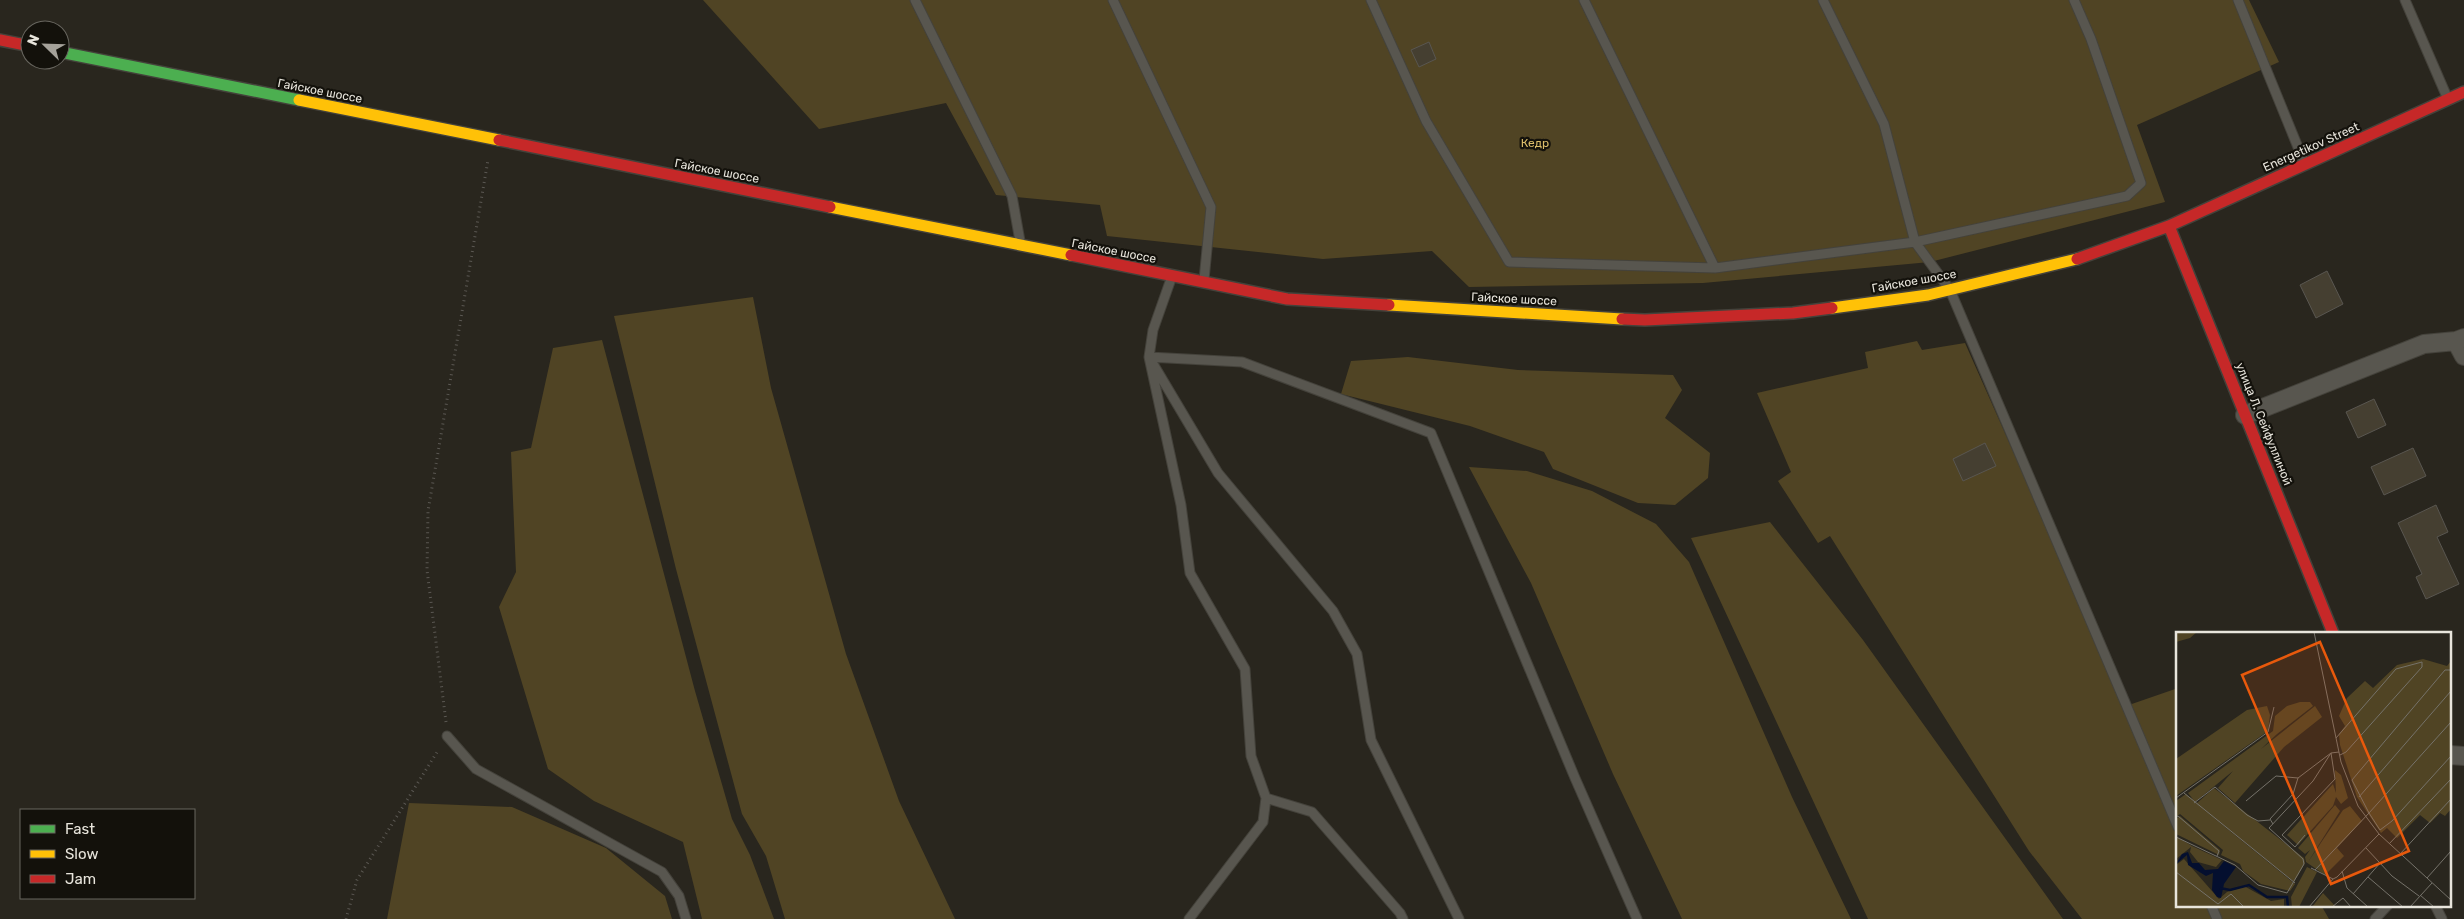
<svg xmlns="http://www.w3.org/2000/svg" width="2464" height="919" font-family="Rubik,sans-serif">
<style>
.green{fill:#504424}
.building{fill:#453f31;stroke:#595650}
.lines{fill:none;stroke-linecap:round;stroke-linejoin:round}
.lane-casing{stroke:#44423b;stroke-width:11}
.street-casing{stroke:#44423b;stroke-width:20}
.fast-casing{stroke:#44423b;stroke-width:14}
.slow-casing{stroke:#44423b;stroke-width:14}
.jam-casing{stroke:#44423b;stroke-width:14}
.path{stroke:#5b5853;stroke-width:3;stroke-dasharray:1 4;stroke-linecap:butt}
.lane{stroke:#58564f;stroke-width:9}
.street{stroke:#58564f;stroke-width:18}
.fast{stroke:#4caf50;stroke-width:11}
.slow{stroke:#ffc107;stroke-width:11}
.jam{stroke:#c62828;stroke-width:11}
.labels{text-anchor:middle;stroke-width:4.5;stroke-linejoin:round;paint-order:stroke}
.street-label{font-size:12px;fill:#e8e5dc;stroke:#13110b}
.park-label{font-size:12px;fill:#dbbd6a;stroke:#13110b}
.inset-river{fill:none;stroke:#040f2f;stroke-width:2.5}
.inset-road{fill:none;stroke:#75726a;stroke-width:1}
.view{fill:#e8590c;fill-opacity:0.15;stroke:#e8590c;stroke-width:2.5}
.inset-edge{fill:none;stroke:#e8e5dc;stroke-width:2.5}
</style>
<rect width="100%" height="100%" fill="#29261e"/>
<path class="green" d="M703,0H2249L2279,62L2137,125L2165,202L1930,262L1703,283L1469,287L1432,251L1323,259L1107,236L1100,205L996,195L946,103L819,129Z
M753,297L771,388L846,654L899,801L955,919H785L766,856L742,814L676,569L614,316Z
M602,340L695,691L732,819L750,855L774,919H702L683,842L594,801L548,769L499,607L516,572L511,452L531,448L553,348Z
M1917,341L1922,350L1965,343L2126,706L2178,688V905H2321L2329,919H2082L2029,851L1830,536L1818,543L1778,481L1791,472L1757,393L1868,368L1865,352Z
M1408,357L1518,370L1673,375L1682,390L1665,418L1710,453L1708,478L1675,505L1638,503L1553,469L1544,452L1470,426L1341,394L1351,361Z
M1469,467L1527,471L1592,491L1656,524L1689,562L1792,797L1851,919H1682L1613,774L1531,583Z
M1770,522L1863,640L2063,919H1868L1691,538Z
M409,803L512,807L606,848L665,896L672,919H387Z"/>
<path class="building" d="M1429,42L1436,59L1419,67L1411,50Z
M2327,271L2343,304L2316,318L2300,285Z
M2374,399L2386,425L2358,438L2346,412Z
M1985,443L1996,466L1963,481L1953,459Z
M2413,448L2426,476L2384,495L2371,467Z
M2436,505L2448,532L2437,537L2459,584L2426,599L2416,577L2422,574L2398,523Z"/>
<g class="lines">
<g class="lane-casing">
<path id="lane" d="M915,0L1012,196L1020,241
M1113,0L1211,207L1204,280
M1371,0L1426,121L1509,262L1715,268L1915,242L1950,290L2178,827
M1584,0L1715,268
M1823,0L1884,124L1915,242L2127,196L2141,183L2091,39L2074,0
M2238,0L2304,162
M2405,0L2447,97
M1171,279L1153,330L1149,357L1218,473L1333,611L1357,654L1371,740L1459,919
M447,736L476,769L662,872L679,896L686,919
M2211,905L2217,919
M2435,905L2442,919
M1189,919L1263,822L1266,798
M1403,919L1400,913L1312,812L1266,798L1251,756L1245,669L1190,573L1181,505L1149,357L1242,362L1431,433L1575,778L1637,919
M2375,919L2388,905"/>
</g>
<g class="street-casing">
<path id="street" d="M2456,341L2464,356
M2245,415L2424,344L2456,341L2464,338
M2450,755L2464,756"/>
</g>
<g class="fast-casing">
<path id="fast" d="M60,52L299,100"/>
</g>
<g class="slow-casing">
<path id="slow" d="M299,100L499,140
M830,207L1071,255
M1389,305L1622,319
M1832,308L1928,295L2077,259"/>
</g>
<g class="jam-casing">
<path id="jam" d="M0,40L30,46
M499,140L830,207
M2169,226L2333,633
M1071,255L1287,299L1389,305
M2077,259L2169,226L2464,92
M1622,319L1645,320L1793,313L1832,308"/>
</g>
<path class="path" d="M446,722L427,570L428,511L488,160
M346,919L357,880L439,749"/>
<use href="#lane" class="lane"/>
<use href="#street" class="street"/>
<use href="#fast" class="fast"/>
<use href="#slow" class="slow"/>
<use href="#jam" class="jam"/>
</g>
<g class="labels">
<g class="street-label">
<text transform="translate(320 91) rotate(11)" y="4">Гайское шоссе</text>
<text transform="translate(2311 147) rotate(-24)" y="4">Energetikov Street</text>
<text transform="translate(717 171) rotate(11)" y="4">Гайское шоссе</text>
<text transform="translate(1114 251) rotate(11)" y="4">Гайское шоссе</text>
<text transform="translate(1914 281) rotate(-10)" y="4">Гайское шоссе</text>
<text transform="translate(1514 299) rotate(3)" y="4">Гайское шоссе</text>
<text transform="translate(2264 424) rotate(68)" y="4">улица Л. Сейфуллиной</text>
</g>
<g class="park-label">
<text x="1535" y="147">Кедр</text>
</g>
</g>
<g transform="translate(2176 632)">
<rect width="275" height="275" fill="#29261e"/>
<path d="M0,0H21L14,6L0,10ZM247,27L271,34L275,29V177L269,184L264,181L254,191L244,183L221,206L211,196L205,201L181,165L164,113L163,102L169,94L163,84L171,66L189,49L197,56L221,33ZM124,70H134L137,74L101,102L85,117L139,74L146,85L108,115L59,171L42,156L57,139L19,170L12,161L97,99L99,84L111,74ZM91,74L94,83L92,99L0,164V127L71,78ZM159,138L165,143L172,166L165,172L160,165L157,174L122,213L111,203L157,152L160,161ZM38,156L128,226L129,231L118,250L22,173L119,252L114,259L85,252L67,239L64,232L45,223L47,218L4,182L0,185V169L10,162L21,171ZM159,173L164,179L132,230L167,178L174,174L186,189L161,216L168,224L149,243L130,230L129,225L134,218L129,222L122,216ZM4,184L44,218L43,223L0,202V187ZM0,204L16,214L46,228L40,235L22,230L14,220L15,215L0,227ZM8,227L43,267L51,260L68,254L95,269L108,267V275H0V233ZM131,235L141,240L123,275H116L115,265ZM147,261L160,275H136Z" fill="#504424"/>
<path d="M12,220L16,231H23L29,238L42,237L48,229L60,235L48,252L45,266L41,265L36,258L37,241L30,244L12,233L11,223L0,232L6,222Z" fill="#040f2f"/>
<path class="inset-river" d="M44,256L54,258L73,253L91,265H111L112,275"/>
<path class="inset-road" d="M138,0L165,130L182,174L203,202L275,268M275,90L193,181L204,198L216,189L275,124M160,106L220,37L246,30V35L170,120L164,123M8,161L119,251M183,165L275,59M0,166L92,100L98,75M70,169L100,144L122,146M18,171L39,155L71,183L82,189L94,188M0,185L2,184L43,219L41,224M97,192L94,187L117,162L122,146L155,121L159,147L106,203L119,215L129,203M0,205L59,233L82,253L111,261L128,232L127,227L93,196L137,149L155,121L163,120M213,212L275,147M190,216L216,244L243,264M224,222L275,167M135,236L157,247L161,245L203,202M139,238L193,181L176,148L269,38H275M166,239L171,256L192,275M0,240L42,272L55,262L68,275M192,245L227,275M251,246L275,219M177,262L204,231M244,263L258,275M133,275L157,247M156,275L167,266L175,275M234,275L256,251"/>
<path class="view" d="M144,10L233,219L155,252L66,43Z"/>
<rect width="275" height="275" class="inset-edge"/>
</g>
<rect x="20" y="809" width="175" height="90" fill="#13110b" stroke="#68665f"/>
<rect x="30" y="825" width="25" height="8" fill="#4caf50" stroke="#68665f"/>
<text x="65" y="834" font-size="15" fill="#e8e5dc">Fast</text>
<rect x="30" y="850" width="25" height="8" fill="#ffc107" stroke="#68665f"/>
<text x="65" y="859" font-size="15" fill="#e8e5dc">Slow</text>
<rect x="30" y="875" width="25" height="8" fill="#c62828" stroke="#68665f"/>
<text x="65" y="884" font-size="15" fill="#e8e5dc">Jam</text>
<g transform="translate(45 45) rotate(293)"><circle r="24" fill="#13110b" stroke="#68665f"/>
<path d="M0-4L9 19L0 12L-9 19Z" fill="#a5a29a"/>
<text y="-8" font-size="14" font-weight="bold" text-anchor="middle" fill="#e8e5dc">N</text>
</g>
</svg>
